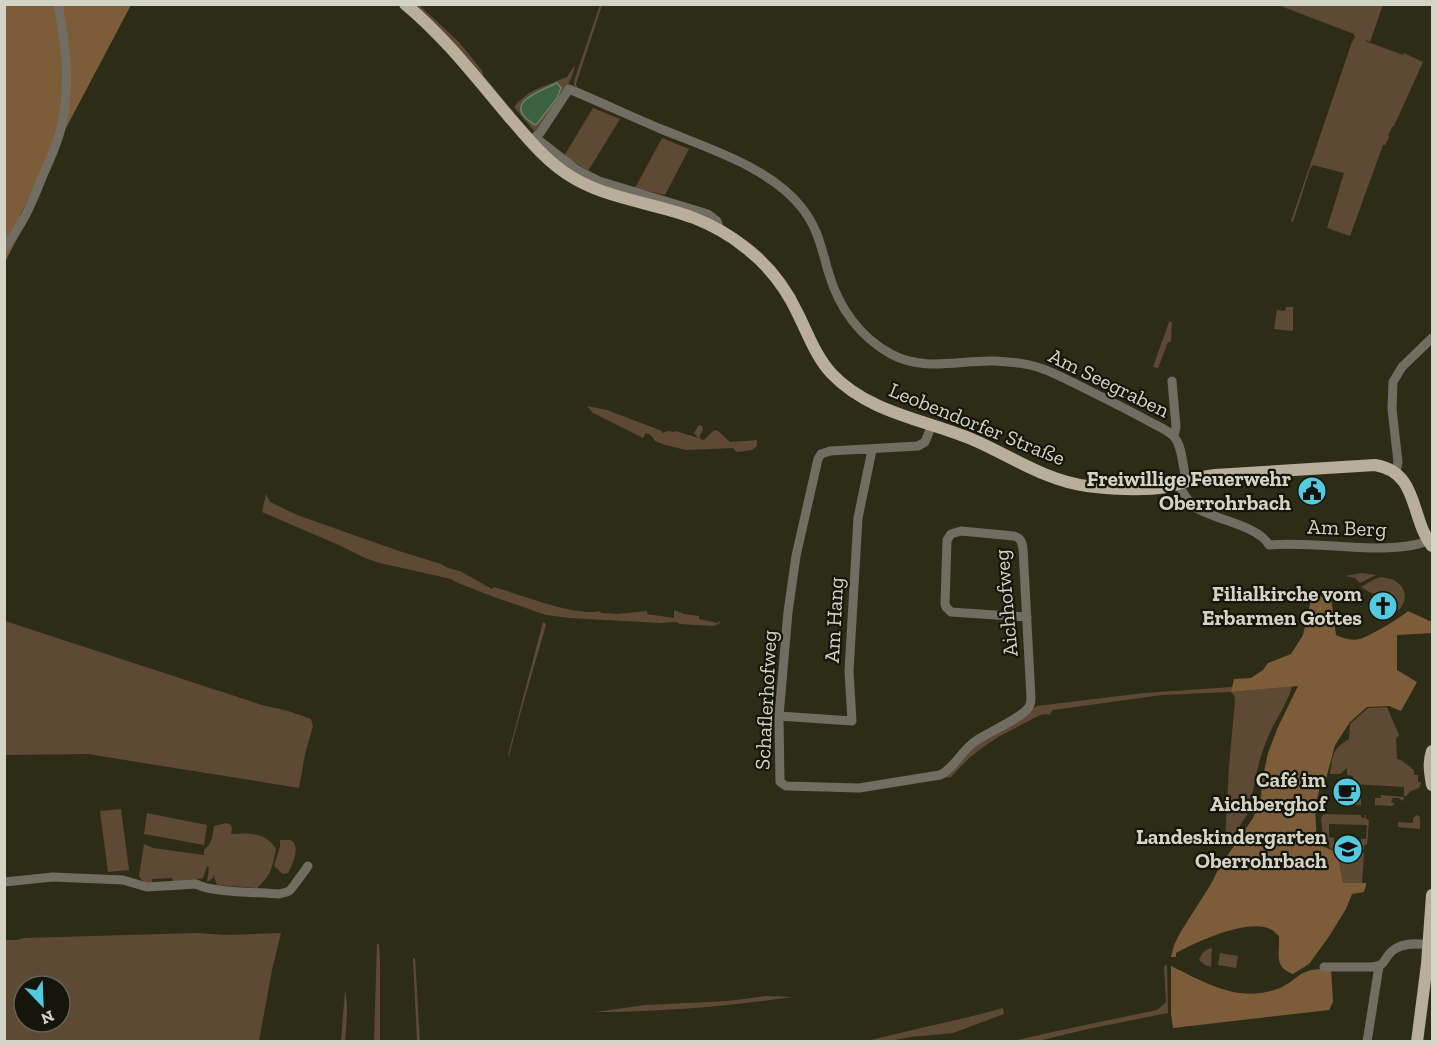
<svg xmlns="http://www.w3.org/2000/svg" width="1437" height="1046" font-family="'Zilla Slab',serif">
<style>
.green{fill:#5e4935;fill-rule:evenodd}
.forest{fill:#7d5c3a}
.water{fill:#3c6142;stroke:#6a846a;stroke-width:1.5}
.lines{fill:none;stroke-linecap:round;stroke-linejoin:round}
.minor{stroke:#726d63;stroke-width:9}
.major{stroke:#b8ae9a;stroke-width:12}
.labels{text-anchor:middle;stroke-width:4.5;stroke-linejoin:round;paint-order:stroke}
.street-label{font-size:21px;fill:#d4d4c6;stroke:#15150b}
.poi-label{font-size:21px;font-weight:bold;fill:#d4d4c6;stroke:#15150b;text-anchor:end}
</style>
<rect width="100%" height="100%" fill="#2d2d17"/>
<path class="green" d="M410,5H419L459,42L483,72V75L531,133Z
M600,5H602L576,84L578,89L574,85V81Z
M1278,5H1383L1370,42L1366,40L1365,41L1403,55L1404,53L1423,62L1394,126L1392,127L1388,136L1389,137L1385,145H1383L1350,236L1327,228L1344,173L1313,165L1310,169L1293,222L1291,221L1352,42L1355,37L1354,34Z
M575,65C570,90 551,112 535,132L514,107L518,102L529,93L539,88L567,77ZM557,83L560,94L557,98L537,124C527,121 523,117 520,107L527,97L533,94Z
M593,108L620,119L588,171L564,156Z
M662,138L689,149L665,195L635,188Z
M1286,307H1293V331L1274,329L1277,310L1285,311Z
M1169,322H1172L1171,342H1168L1158,368L1153,367Z
M587,406L607,410L662,431V433L668,431L674,432L676,431L698,438L694,433L699,425L702,426L703,430L700,435V439L704,440L713,431L717,430L730,442L757,440V446L752,450L737,452L733,448L686,450L665,445L655,441L651,435L646,433L643,438L593,413Z
M266,494L270,502L297,515L399,551L441,564L448,568L460,571L492,589L494,587C518,594 577,617 600,611L601,613L618,614L647,611V614L674,618V610L684,614L699,616V619L718,623L719,621L720,622L719,624L713,626L680,624C675,620 666,623 660,623L569,618L546,615L494,597L458,583L451,579L380,563L365,558L341,546L262,512Z
M1362,573L1376,575L1360,583L1355,578L1345,576Z
M1381,577C1387,578 1395,579 1399,584C1409,592 1405,607 1395,613L1393,609L1394,603L1392,600L1388,599V594L1371,593L1361,587L1375,579Z
M5,621L262,705L288,711L311,719L313,726L305,754L299,788L88,754L5,755Z
M543,622L545,623L546,625L517,725L509,756L508,755Z
M1292,686C1287,706 1273,722 1266,742C1257,764 1254,787 1249,811L1245,818L1229,843H1225L1229,767L1235,700L1234,695L1231,692L1162,695L1053,710L1049,715L1046,714L1040,715L1000,736L986,745L969,758L951,777L887,787L941,777L970,748L1037,706L1144,693L1232,687V692Z
M1387,707L1399,735L1396,739L1397,759L1401,760L1414,770V775H1418V782H1421L1419,788L1411,791L1406,796H1404V787L1353,784V776L1347,775V768L1340,774H1330C1333,755 1332,749 1349,739L1350,724L1368,708Z
M1356,794H1361V805L1340,804V798H1355Z
M1381,795L1404,797L1403,801L1398,798H1393L1391,802L1395,804L1392,806L1375,805V798H1381Z
M121,809L129,870L108,872L100,811Z
M147,813L207,825L204,845L144,834Z
M1324,814L1361,815L1362,818H1365V815H1366V819L1369,820L1367,845H1364V850L1357,847L1356,844H1361V839H1366L1367,825L1329,824V837L1334,838V843H1336C1342,853 1353,852 1364,853L1362,884H1343L1337,852L1329,847L1328,842H1326L1323,837L1321,818Z
M1417,815L1420,817V829L1398,827V822L1413,823V818Z
M226,823L231,825L232,829L231,834C249,833 266,832 276,849C272,868 272,874 257,888L217,885L213,874V878L207,882L209,868L207,866L203,878L197,879L196,882L173,881L172,878L152,879V884C146,883 142,882 139,876L144,844L153,848L204,855V850C213,842 212,838 214,826Z
M280,840C281,840 290,840 290,840C302,845 292,866 288,873L283,874L274,866L280,846Z
M197,933L226,935L281,933L272,970L259,1041H5V940H18L24,938ZM24,986H60V1022H24Z
M377,943L379,945L380,958V1042L374,1041Z
M1212,948L1211,967L1205,965L1199,960C1202,953 1205,949 1212,948Z
M1220,953L1238,956L1236,968L1218,965Z
M413,958H415L420,1041H417Z
M1167,965L1168,1013L1088,1029L1038,1041H1014L1052,1032L1157,1010L1166,1002L1164,966Z
M345,991C349,1007 346,1025 345,1041H341Z
M766,996L792,997C727,1006 661,1012 595,1012L645,1005L728,1001Z
M1003,1008L1004,1014L953,1033L911,1037L889,1041H867C912,1029 958,1021 1003,1008Z"/>
<path class="forest" d="M5,5H131L20,215L22,229L5,262Z
M1312,595L1331,598L1336,635C1343,638 1351,641 1359,639C1369,637 1400,618 1408,611L1432,622V633L1397,635V670L1417,682L1401,711L1389,706L1367,707L1350,722L1335,745L1326,779H1322L1315,807L1317,844L1337,852L1343,883H1366V885L1364,892L1352,894L1346,909L1328,938L1309,964L1293,974C1273,967 1280,953 1279,936C1276,934 1274,931 1272,930C1249,917 1197,942 1176,953V957H1171L1174,945L1180,933L1211,884L1219,868L1253,818L1261,798L1262,781L1268,753L1278,727L1298,686L1231,692L1234,679L1251,678L1263,670L1268,663L1291,654L1303,635Z
M1171,966C1206,983 1239,1004 1280,988C1290,984 1298,974 1308,971C1314,969 1323,969 1331,968L1333,1002L1329,1010L1173,1028L1171,1014Z"/>
<path class="water" d="M557,83L561,88L557,98L537,124L535,125C500,104 538,92 557,83Z"/>
<g class="lines">
<path class="minor" d="M530,141L540,133L569,89C600,102 630,116 661,129C707,148 770,167 802,208C819,230 821,248 829,274C839,308 860,337 891,354C924,372 959,360 994,361C1010,362 1027,363 1043,369C1055,373 1067,380 1080,386C1104,398 1129,410 1152,423C1160,427 1170,431 1175,438C1183,448 1182,468 1187,481
M530,141H540L577,170L599,181L708,214L717,221L720,231
M4,248C22,226 31,205 41,180C48,163 57,146 61,128C71,87 66,45 58,4
M1172,381L1176,427L1174,436
M932,425L925,442L918,446L830,451L821,454L818,459L796,556L788,612L779,716L780,782L786,786L859,788L940,775C954,769 962,749 977,740C989,732 1022,718 1029,707C1031,703 1031,702 1031,698L1023,549C1022,542 1021,538 1014,536L961,531L951,534L947,540L945,604L946,607L951,612L1027,617
M1396,472L1398,462L1392,409L1393,382L1402,367L1432,338
M1178,484C1183,492 1187,501 1195,507C1214,520 1258,525 1269,545C1304,542 1342,548 1377,548C1395,548 1412,547 1428,541
M779,716L852,721L849,671L858,518L872,450
M4,882L53,877L123,880L147,887L196,884C212,893 259,892 279,894C282,893 286,893 289,891C291,890 305,870 308,866
M1324,967H1372C1386,965 1382,962 1390,953C1400,942 1416,943 1429,945
M1367,1042L1379,966"/>
<path class="major" d="M405,4C445,37 477,79 510,118C528,138 544,159 567,174C604,199 652,202 694,218C712,225 730,235 746,248C768,265 786,288 798,314C808,334 816,357 832,374C870,414 928,420 976,441C1012,457 1047,481 1087,486C1113,489 1141,491 1166,487C1183,484 1198,476 1215,475L1375,465C1419,472 1410,518 1432,546
M1432,751C1428,763 1430,773 1432,785
M1417,1042L1427,964L1432,895"/>
</g>
<defs>
<g id="civic-disc" transform="scale(1.5)"><circle r="9.5" fill="#54cade" stroke="#15150b"/><path d="M-.6-6.5H3V-4.5H.6V-3L4-1V1h2V6H-6V1h2V-1L-.6-3ZM-1.2 2.5V6h2.4V2.5Z" fill="#111"/></g>
<g id="church-disc" transform="scale(1.5)"><circle r="9.5" fill="#54cade" stroke="#15150b"/><path d="M-1.2-6h2.4v3.5h3.3v2.4h-3.3V6h-2.4V-.1h-3.3v-2.4h3.3Z" fill="#111"/></g>
<g id="cafe-disc" transform="scale(1.5)"><circle r="9.5" fill="#54cade" stroke="#15150b"/><path d="M-5.5-4.5H6V0H3Q3 3.5 0 3.5H-2.5Q-5.5 3.5-5.5 0ZM3-3.2v2h1.7v-2ZM-6 4.5H4V6H-6Z" fill="#111"/></g>
<g id="school-disc" transform="scale(1.5)"><circle r="9.5" fill="#54cade" stroke="#15150b"/><path d="M0-5L7-2L0 1L-7-2ZM-4 1L0 2.5L4 1V4Q0 6-4 4Z" fill="#111"/></g>
</defs>
<g fill-rule="evenodd">
<use href="#civic-disc" x="1312" y="491"/>
<use href="#church-disc" x="1383" y="606"/>
<use href="#cafe-disc" x="1347" y="792"/>
<use href="#school-disc" x="1348" y="849"/>
</g>
<g class="labels">
<g class="street-label">
<text transform="translate(1109 383) rotate(26)" y="7">Am Seegraben</text>
<text transform="translate(977 424) rotate(22)" y="7">Leobendorfer Straße</text>
<text transform="translate(1347 528) rotate(2)" y="7">Am Berg</text>
<text transform="translate(1006 603) rotate(-95)" y="7">Aichhofweg</text>
<text transform="translate(834 620) rotate(-87)" y="7">Am Hang</text>
<text transform="translate(766 700) rotate(-87)" y="7">Schaflerhofweg</text>
</g>
<g class="poi-label">
<text x="1291" y="486">Freiwillige Feuerwehr<tspan x="1291" dy="24">Oberrohrbach</tspan></text>
<text x="1362" y="601">Filialkirche vom<tspan x="1362" dy="24">Erbarmen Gottes</tspan></text>
<text x="1326" y="787">Café im<tspan x="1326" dy="24">Aichberghof</tspan></text>
<text x="1327" y="844">Landeskindergarten<tspan x="1327" dy="24">Oberrohrbach</tspan></text>
</g>
</g>
<rect width="1437" height="1046" fill="none" stroke="#d4d4c6" stroke-width="12"/>
<g transform="translate(42 1004) rotate(157)"><circle r="28" fill="#15150b" stroke="#616156" stroke-width="1.5"/>
<path d="M0-4.5L10 22L0 15L-10 22Z" fill="#54cade"/>
<text y="-9" font-size="16" font-weight="bold" text-anchor="middle" fill="#d4d4c6">N</text>
</g>
</svg>
